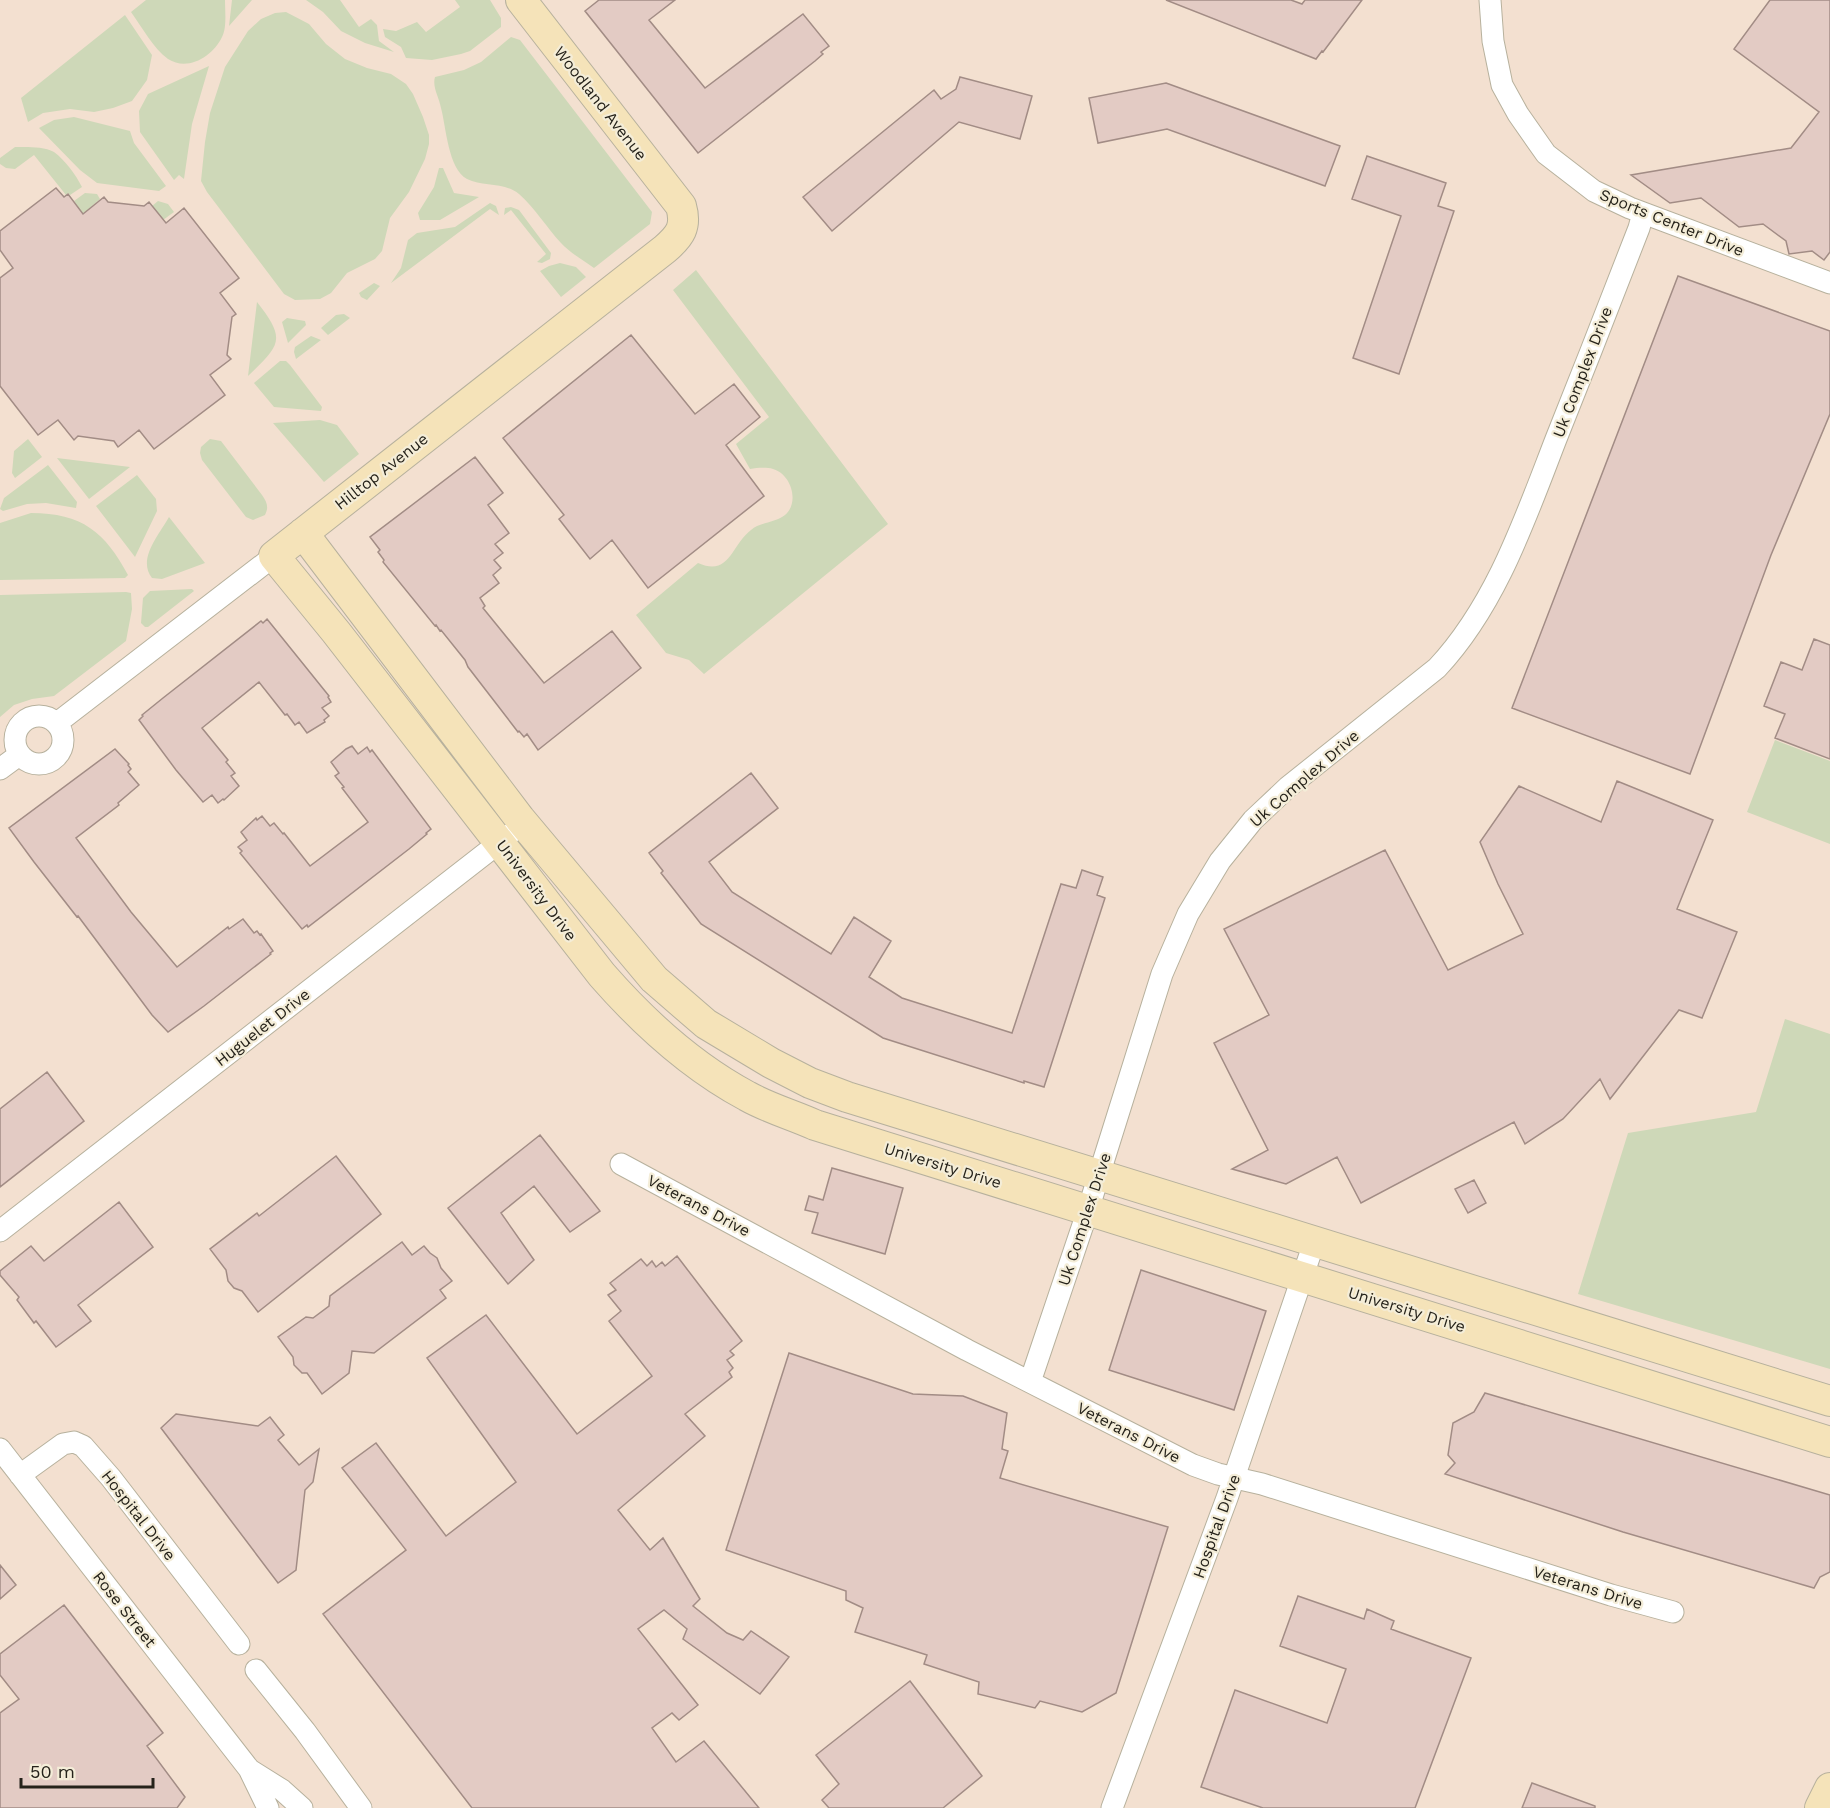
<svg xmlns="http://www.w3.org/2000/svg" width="1830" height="1808" font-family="'Work Sans',sans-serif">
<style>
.education{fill:#f3e0d0}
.green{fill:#ced8b8}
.building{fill:#e3cbc4;stroke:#a28c85;stroke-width:1.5}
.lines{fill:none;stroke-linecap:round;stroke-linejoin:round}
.street-casing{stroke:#b7b19d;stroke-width:23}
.secondary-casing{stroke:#b7b19d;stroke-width:32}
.street{stroke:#fff;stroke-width:21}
.secondary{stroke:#f5e3b9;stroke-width:30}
.labels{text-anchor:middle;stroke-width:4.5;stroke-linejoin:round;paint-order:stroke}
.street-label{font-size:16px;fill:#25221a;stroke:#f4edd8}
</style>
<rect width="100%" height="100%" fill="#f4edd8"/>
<path class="education" d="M0,0H1830V1808H0Z"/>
<path class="green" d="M146,0H225C225,11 227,28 222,37C213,56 188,72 168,59C153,48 142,27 131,12Z
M232,0H252L229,26Z
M306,0H340L359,27L371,19L377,25L379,41L394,52L365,43L341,31L323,12Z
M455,0H490L501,18V27L470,51L461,54L432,60L406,58L401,47L385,37L383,29L396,31L417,22L426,32L460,7Z
M286,12L309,24L326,44L345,59L367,68L391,74L406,84L413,94L423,117L429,135V144L425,159L409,192L390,218L382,251L375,259L347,273L331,293L320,299L295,300L284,294L207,192L201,181L205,142L210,113L225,67L248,31L261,19L275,13Z
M125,15L152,55L147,80L132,101L113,108L94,112L70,109L43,113L28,122L21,98Z
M511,37L520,40L652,212L650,224L594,268C583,260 570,253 561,243C547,228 535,208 519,194C505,182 483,187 467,179C448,169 446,126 441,108C439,97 432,87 435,77L464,70L481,62Z
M209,66L192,124L184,179L179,175L174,180L140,132L139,111L148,94Z
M74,117L130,131L134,143L166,186L159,191L97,183L80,170L39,128L54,120Z
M15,147C26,147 43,146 54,152C65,160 76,175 82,187L70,195L68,193L66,195L34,155L15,169L6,168L0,164V158Z
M439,168H443L454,193L479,197L440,220H420L418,213L434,187Z
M85,193L97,194L100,199L83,214L74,201Z
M158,201L168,204L174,212L163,220L152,206Z
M490,203L496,206L499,215L490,209L391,283L401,268L408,240L417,233L455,227Z
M511,207L519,210L551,253L550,259L542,263L537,262L546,254L511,210L504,215L505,208Z
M560,263L576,267L586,277L561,297L540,271L549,266Z
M696,270L888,524L704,674L689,660L666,653L636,615L698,563C730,577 731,545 751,530C760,522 775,523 785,515C800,502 791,474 773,469C766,467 757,468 750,469L736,444L769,417L673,290Z
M374,283L380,286L367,300L361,297L359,293Z
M257,302C287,340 280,345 248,376Z
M344,314L350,318L328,335L321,328L336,315Z
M287,318L305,321L306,325L288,343L282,322Z
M311,336L321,340L296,359L294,352L295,347Z
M280,361H286L290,365L322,407L321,411L274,407L254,383Z
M320,420L337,425L359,454L324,482L273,423Z
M28,439L42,457L15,478L12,473L14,451Z
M210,439L221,441L262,495C267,502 269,507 265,515L253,520L246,517L202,460L200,453L201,447Z
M57,458L130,467L89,499Z
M48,465L77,502L76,508L46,503L27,504L3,511L0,509L4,498Z
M137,475L156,499L157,511L135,557L96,506Z
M31,513C82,513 105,532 128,575L125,578L0,580V523Z
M169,517L205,563L162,579L152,578C137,559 159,535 169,517Z
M192,589L194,591L148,627H145L141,623L143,598L150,591Z
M126,592L131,593L132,609L126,641L54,696L32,699L14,705L0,717V595Z
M1775,740L1830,761V844L1747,812Z
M1785,1019L1830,1034V1369L1578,1294L1628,1133L1756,1112Z"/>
<path class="building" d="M599,0H675L649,20L705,88L803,14L829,46L821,52L823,54L815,61L698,153L585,11Z
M1166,0H1291L1302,4L1305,0H1362L1323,52L1322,51L1316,59Z
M1770,0H1830V252L1824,260L1812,251L1789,254L1786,241L1763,224L1739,227L1701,198L1670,203L1631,175L1791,148L1819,112L1734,49Z
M960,77L1032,96L1020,139L959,122L832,231L803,197L934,90L941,99L956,89Z
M1166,83L1340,146L1325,186L1167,129L1098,143L1089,98Z
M1367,156L1446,183L1438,206L1454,211L1399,374L1353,358L1401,216L1352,199Z
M56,188L64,197L68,194L83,214L104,197L108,202L144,206L149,202L166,223L184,208L239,278L220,293L236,314L232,317L227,355L231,359L210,375L225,395L154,449L139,430L118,447L114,441L78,436L74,440L58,420L38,435L0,386V278L13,268L0,250V231Z
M1678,276L1830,331V414L1771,555L1690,774L1512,708Z
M631,335L695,414L734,384L760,417L726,445L764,496L648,588L612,540L590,559L559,519L564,515L503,438Z
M475,457L503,493L488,505L509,533L495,544L503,553L494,560L501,568L493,575L499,583L480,598L485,606L483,608L544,683L612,631L641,668L538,750L527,734L524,737L519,731L518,732L468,667L465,660L441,630L440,631L436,625L435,626L383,562L384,560L378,552L380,550L370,537Z
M267,619L329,696L328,697L331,702L322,708L329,716L324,720L325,722L307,733L299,722L295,725L287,714L285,715L259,682L202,728L228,760L226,762L235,773L231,776L239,786L224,800L223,799L218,803L212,795L203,802L176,770L139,720L143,716L142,715L163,698L261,621L263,623Z
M1814,639L1830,645V759L1775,738L1785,714L1764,706L1781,662L1802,670Z
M352,746L358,754L367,747L370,752L372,750L431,829L426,833L427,834L409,849L308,927L307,925L302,929L240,853L242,851L238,847L247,840L241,832L256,818L257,820L262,816L270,826L274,823L283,834L284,833L310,866L368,822L342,788L344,787L335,776L339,773L331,762L346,749Z
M115,749L129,764L128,765L131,769L128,772L139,785L118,803L119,805L76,838L131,912L177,967L228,927L229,929L243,919L254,933L257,931L260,935L261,934L273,951L270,953L271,954L204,1006L168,1032L152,1015L78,916L77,917L34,862L9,828Z
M751,773L778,808L709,862L732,892L831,954L854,917L891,941L869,977L902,998L1012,1033L1061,884L1076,888L1082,870L1103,877L1097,895L1105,898L1044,1087L1024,1081V1083L883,1038L701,924L661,873L663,871L649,853Z
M1617,781L1713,820L1677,909L1737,932L1702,1018L1679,1010L1610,1099L1600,1079L1563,1119L1525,1144L1514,1122L1361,1203L1337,1157L1286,1184L1232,1169L1268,1150L1214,1043L1269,1015L1224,929L1385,850L1448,970L1523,934L1498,884L1480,842L1519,786L1601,822Z
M47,1072L84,1121L0,1187V1109Z
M540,1135L600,1211L570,1232L534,1186L501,1213L534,1260L508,1284L448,1208Z
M336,1156L381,1214L258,1312L242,1291L234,1288L228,1281L226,1270L210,1249L257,1213L259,1216Z
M832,1168L903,1188L885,1254L812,1233L818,1213L805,1210L809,1196L823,1200Z
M1474,1180L1486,1203L1468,1213L1455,1189Z
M119,1202L153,1247L78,1305L91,1321L56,1347L36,1321L34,1323L17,1300L19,1297L0,1275V1271L31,1246L44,1261Z
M402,1242L412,1255L424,1246L430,1253L437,1258L441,1268L452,1281L440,1290L446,1298L374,1353L352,1351L349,1373L322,1394L307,1373H302L294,1365L293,1357L278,1337L306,1317L313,1318L329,1306L330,1296Z
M677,1256L742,1341L730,1351L734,1355L727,1360L733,1368L729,1372L732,1377L685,1414L705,1436L618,1510L650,1550L663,1538L700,1599L693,1606L727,1633L743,1640L751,1631L789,1657L760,1694L683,1639L687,1629L664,1610L638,1629L698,1705L679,1720L672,1713L652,1728L676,1762L704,1741L759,1808H472L323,1614L406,1550L342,1468L376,1443L446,1536L516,1482L427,1358L486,1315L577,1434L652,1376L609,1321L621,1311L608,1295L616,1290L610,1283L641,1259L647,1266L652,1261L656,1267L662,1262L665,1266Z
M1141,1270L1266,1311L1234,1410L1109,1370Z
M789,1353L913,1394L963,1396L1007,1413L1002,1449L1008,1451L1000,1478L1168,1527L1116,1693L1082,1712L1040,1701L1035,1708L978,1694L979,1682L924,1664L927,1655L855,1632L863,1608L846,1600V1591L726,1550Z
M1485,1393L1830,1495V1572L1820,1577L1814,1588L1623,1532L1445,1474L1455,1463L1448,1455L1453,1423L1474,1412Z
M176,1414L258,1426L270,1417L284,1435L278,1440L299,1465L319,1449L313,1482L305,1490L296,1570L278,1583L161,1428Z
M0,1565L16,1585L0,1599Z
M1298,1596L1364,1619L1367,1609L1394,1621L1391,1629L1471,1658L1415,1808H1263L1201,1787L1235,1690L1327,1723L1346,1669L1280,1646Z
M64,1605L163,1733L147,1746L185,1797L177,1808H0V1713L19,1699L0,1675V1654Z
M910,1681L982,1776L943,1808H829L822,1800L839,1784L816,1755Z
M1532,1783L1595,1806V1808H1522Z"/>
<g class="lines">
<g class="street-casing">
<path id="street" d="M1490,0L1493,41L1502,85L1518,114L1546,154L1594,191L1630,208L1830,283
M15 740a24 24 0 1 1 48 0a24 24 0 1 1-48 0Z
M57,723L274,556
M0,769L19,755
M621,1164L967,1350L1193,1465L1218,1474L1262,1484L1611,1595L1673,1612
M0,1231L509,835
M1030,1382L1088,1210L1162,974L1188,914L1220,861L1253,820L1288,787L1437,668C1496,605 1525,519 1556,439C1584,369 1612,298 1639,228L1643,213
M0,1449L249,1769L268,1808
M20,1475L63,1444L74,1442L83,1446L111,1478L239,1644
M256,1670L305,1731L361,1808
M250,1770L282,1790L302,1808
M1112,1808L1227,1498L1314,1243"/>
</g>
<g class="secondary-casing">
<path id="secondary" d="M521,0L681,206C687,227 680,236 665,249L274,556L336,632L602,975C644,1023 691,1066 747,1096C768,1108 793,1115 815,1125L1830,1442
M303,533L520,819L654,979L706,1024L771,1063L810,1083L847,1097L1830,1401
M1820,1808L1830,1788"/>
</g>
<use href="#street" class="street"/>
<use href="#secondary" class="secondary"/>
</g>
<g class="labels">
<g class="street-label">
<text transform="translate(601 103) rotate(52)" y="6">Woodland Avenue</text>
<text transform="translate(1672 222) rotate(22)" y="6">Sports Center Drive</text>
<text transform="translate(1582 372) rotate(-69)" y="6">Uk Complex Drive</text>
<text transform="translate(381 471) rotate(-38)" y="6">Hilltop Avenue</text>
<text transform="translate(1304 778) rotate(-41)" y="6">Uk Complex Drive</text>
<text transform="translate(537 890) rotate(53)" y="6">University Drive</text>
<text transform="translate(262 1027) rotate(-38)" y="6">Huguelet Drive</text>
<text transform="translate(943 1165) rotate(17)" y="6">University Drive</text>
<text transform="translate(699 1205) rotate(28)" y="6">Veterans Drive</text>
<text transform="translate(1084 1219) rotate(-72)" y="6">Uk Complex Drive</text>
<text transform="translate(1407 1309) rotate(17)" y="6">University Drive</text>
<text transform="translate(1129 1432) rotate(27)" y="6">Veterans Drive</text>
<text transform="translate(139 1515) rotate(52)" y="6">Hospital Drive</text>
<text transform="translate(1216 1526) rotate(-70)" y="6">Hospital Drive</text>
<text transform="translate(1588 1587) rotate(17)" y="6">Veterans Drive</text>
<text transform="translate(125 1609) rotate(52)" y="6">Rose Street</text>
</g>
</g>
<path d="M21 1778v9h132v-9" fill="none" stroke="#25221a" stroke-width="3"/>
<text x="30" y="1778" font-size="18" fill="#25221a" stroke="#f4edd8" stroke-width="4.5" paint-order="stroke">50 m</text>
</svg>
